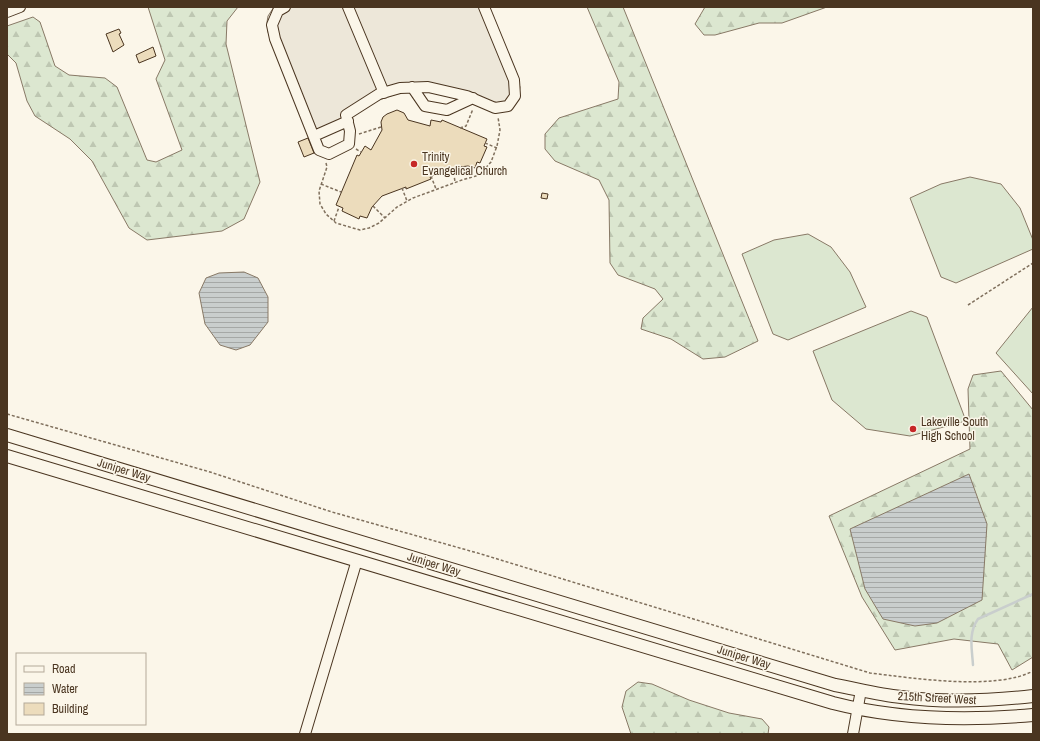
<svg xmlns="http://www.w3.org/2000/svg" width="1040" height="741" font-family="'Archivo Narrow',sans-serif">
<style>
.grass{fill:#dce7d0;stroke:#887966}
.forest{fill:url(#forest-firs);stroke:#887966}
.parking{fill:#ede7d9;stroke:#887966}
.water{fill:url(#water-rules);stroke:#887966}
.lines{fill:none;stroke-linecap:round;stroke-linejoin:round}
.stream{stroke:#c9cecd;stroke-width:2.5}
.building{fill:#ecdcbc;stroke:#4a3520}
.minor-casing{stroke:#4a3520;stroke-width:12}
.major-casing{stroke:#4a3520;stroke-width:14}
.path{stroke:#7f6f5c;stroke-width:1.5;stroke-dasharray:3 2;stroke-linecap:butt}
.minor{stroke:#fbf6e9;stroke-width:10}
.major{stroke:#fbf6e9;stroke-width:12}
.poi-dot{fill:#c62828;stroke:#fbf6e9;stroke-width:1.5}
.labels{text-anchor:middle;stroke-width:3;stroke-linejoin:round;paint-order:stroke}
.poi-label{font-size:12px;fill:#4a3520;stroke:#fbf6e9;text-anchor:start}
.street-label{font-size:12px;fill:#4a3520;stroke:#fbf6e9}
</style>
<defs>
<pattern id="forest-firs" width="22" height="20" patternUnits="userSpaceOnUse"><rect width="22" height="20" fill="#dce7d0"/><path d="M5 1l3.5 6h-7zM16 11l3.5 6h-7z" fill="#bec7b2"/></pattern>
<pattern id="water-rules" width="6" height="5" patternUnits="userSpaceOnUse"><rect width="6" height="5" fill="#c9cecd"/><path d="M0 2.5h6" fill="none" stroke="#a5a8a6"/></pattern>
</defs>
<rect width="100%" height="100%" fill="#fbf6e9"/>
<path class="grass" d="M970,177L1001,184L1020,208L1033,240V249L956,283L941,277L910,198L941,184Z
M808,234L831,247L850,272L866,307L788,340L773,334L742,254L774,240Z
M1033,307V394L996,353Z
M911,311L927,317L966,421L910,436L866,429L832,400L813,351Z"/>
<path class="forest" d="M148,7H238L227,21L226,44L260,182L244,219L222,231L147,240L129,228L92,161L70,139L35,116L27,101L16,63L7,54V26L33,17L40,22L55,66L69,75L105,78L117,87L147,160L156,162L182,150L156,79L165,60Z
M587,7H623L758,341L725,357L703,359L671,339L641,329L643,318L663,299L655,289L618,275L610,263L609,200L599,180L555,161L545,149V134L559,118L618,99L619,82Z
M705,7H827L782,23H759L715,35H704L695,24Z
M1001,371L1033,410V657L1012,670L998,644L954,639L895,650L862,597L829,516L970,449L968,389L973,375Z
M638,682L652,684L689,700L729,713L762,719L769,727L768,734H631L622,707L626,691Z"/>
<path class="parking" d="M274,7H488L520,87L518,99L481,106L432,91H405L376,101L310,135L268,32L267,22L268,16Z"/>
<path class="water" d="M244,272L258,278L268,297V322L250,345L236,350L220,345L205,324L199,293L206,278L219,273Z
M969,474L987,524L982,600L937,623L915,626L883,619L865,589L850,529Z"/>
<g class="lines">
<path class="stream" d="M973,665C972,649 968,633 978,619L1033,594"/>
</g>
<path class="building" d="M119,29L121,33L119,34L124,45L113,52L106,34Z
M153,47L156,56L139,63L136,55Z
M397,110L404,113L408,120L430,126L431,120L441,122L442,120L487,139L484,146L487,147L480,163L477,162L475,168L468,166L451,168L430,177L431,179L406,189V187L382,196L372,207L367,218L360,216L359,219L342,211L343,208L336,205L357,155L359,156L365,146L371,150L382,130L381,122L383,117L387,114Z
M308,138L314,153L304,157L298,142Z
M542,193L548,194L547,199L541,198Z"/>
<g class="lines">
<g class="minor-casing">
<path id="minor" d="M285,7L278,11L272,25L275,39L319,150L329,154L349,144L350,131L346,115L379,94L400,88L428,87L467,96L495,108L508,106L515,96L514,80L484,7
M348,7L384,93
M7,12L20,7
M412,87L425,106L447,110L473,98
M314,136L348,121
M305,734L357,560
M853,734L861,690"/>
</g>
<g class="major-casing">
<path id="major" d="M7,435L835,685C857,689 879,695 901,697C945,703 989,701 1033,696
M7,456L833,703C899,720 966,721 1033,715"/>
</g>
<path class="path" d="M460,128L466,126L473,109
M359,134L381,127
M485,143L497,148
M356,149L361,152
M326,163L327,167L319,191L320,204L326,214L336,223L346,226L360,230L369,228L379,223L397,207L413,198L462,180L476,176L484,170L491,162L497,146L500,130L498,117
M453,168L455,182
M431,176L436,189
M321,184L341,192
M402,188L407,201
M373,206L385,218
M334,221L339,207
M968,305L1033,263
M7,414L210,472L332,512L481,554L870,673C913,678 995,691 1033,671"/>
<use href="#minor" class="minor"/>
<use href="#major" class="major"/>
</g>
<g class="poi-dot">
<circle cx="414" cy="164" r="4"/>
<circle cx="913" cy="429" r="4"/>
</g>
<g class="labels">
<g class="poi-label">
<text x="422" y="161">Trinity<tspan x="422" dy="14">Evangelical Church</tspan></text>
<text x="921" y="426">Lakeville South<tspan x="921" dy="14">High School</tspan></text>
</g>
<g class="street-label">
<text transform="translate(124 470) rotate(17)" y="4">Juniper Way</text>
<text transform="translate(434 564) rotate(17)" y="4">Juniper Way</text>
<text transform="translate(744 657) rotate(17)" y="4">Juniper Way</text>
<text transform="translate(937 698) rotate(3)" y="4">215th Street West</text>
</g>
</g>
<rect width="1040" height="741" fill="none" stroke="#4a3520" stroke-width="16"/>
<rect x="16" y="653" width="130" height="72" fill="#fbf6e9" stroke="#b4a999"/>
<rect x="24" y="666" width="20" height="6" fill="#fbf6e9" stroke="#b4a999"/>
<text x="52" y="673" font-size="12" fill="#4a3520">Road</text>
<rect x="24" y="683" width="20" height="12" fill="url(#water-rules)" stroke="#b4a999"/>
<text x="52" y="693" font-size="12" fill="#4a3520">Water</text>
<rect x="24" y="703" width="20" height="12" fill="#ecdcbc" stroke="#b4a999"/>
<text x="52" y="713" font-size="12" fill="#4a3520">Building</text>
</svg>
